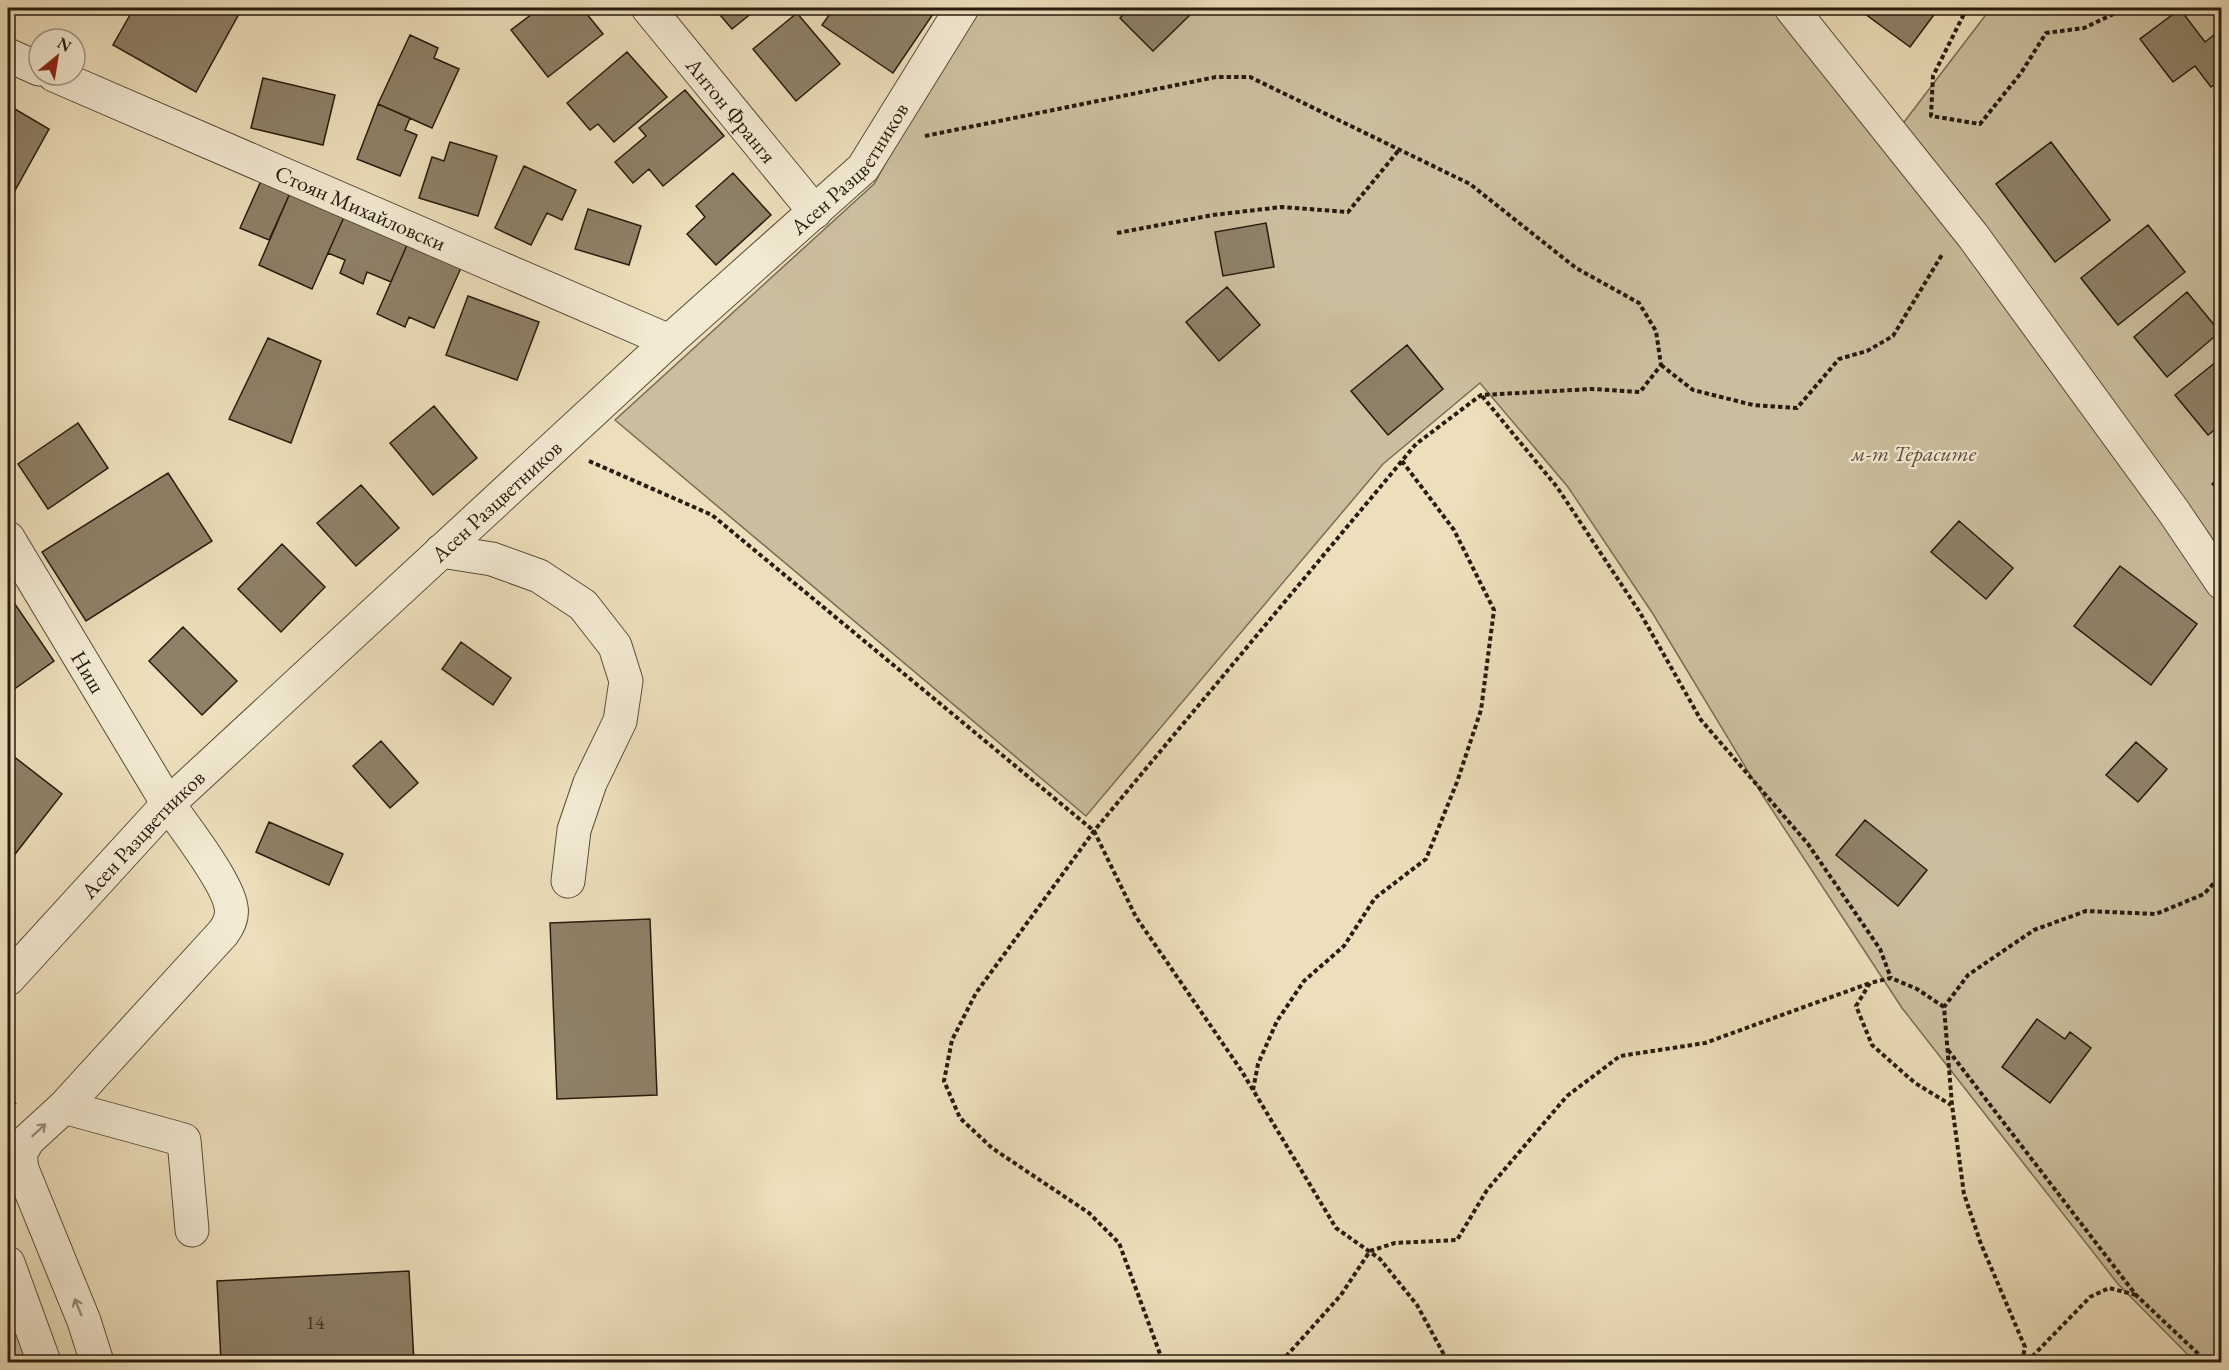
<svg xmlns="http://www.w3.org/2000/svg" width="2229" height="1370" font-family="'EB Garamond',serif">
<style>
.green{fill:#cbbe9e;stroke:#796d56;stroke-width:1.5}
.building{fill:#8e8168;stroke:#271c0f;stroke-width:1.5}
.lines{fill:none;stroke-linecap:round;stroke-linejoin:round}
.minor-casing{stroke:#584d3a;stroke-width:35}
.path{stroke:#271c0f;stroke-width:4;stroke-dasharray:4.5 3;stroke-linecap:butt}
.minor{stroke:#f3ead3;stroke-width:33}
.oneway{stroke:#978d7b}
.labels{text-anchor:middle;stroke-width:4.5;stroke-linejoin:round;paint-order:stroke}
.number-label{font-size:20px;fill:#413525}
.street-label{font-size:22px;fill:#271c0f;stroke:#f3ead3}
.park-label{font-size:22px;font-style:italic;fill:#584d3a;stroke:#f3ead3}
</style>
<rect width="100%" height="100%" fill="#eddfbb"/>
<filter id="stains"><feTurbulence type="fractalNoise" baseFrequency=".00333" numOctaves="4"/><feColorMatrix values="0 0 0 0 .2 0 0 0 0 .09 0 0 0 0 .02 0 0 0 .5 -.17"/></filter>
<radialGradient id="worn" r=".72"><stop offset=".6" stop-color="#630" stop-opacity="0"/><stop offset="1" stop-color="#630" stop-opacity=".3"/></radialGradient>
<path class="green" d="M972,8H1779L1885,147L1991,8H2119L2121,9L2125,8H2221V1362H2195L2118,1284L1902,1008L1763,796L1653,614L1568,487L1480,383L1383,464L1086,816L615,420L874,184Z
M8,1263L32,1362H8Z"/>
<path class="building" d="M134,8H233L240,12L196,92L113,45Z
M540,8H582L603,34L548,77L511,30Z
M714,8H758L732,29Z
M834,8H923L933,14L893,73L822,25Z
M1130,8H1187L1192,13L1153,51L1120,18Z
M1857,8H1939L1910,47Z
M2180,9L2205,42L2219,31L2222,34V79L2211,87L2195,66L2173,82L2140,39Z
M797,13L840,64L796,101L753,49Z
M410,35L438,48L434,58L459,69L432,128L378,104Z
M627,52L667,97L614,142L598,124L590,130L567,103Z
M263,78L335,95L323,145L251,128Z
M685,90L724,136L663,186L649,169L633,183L615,162L646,136L639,128Z
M378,104L410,118L405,130L417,135L400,176L357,159Z
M8,105L49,129L8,203Z
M450,142L497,156L478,216L419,198L432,157L444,161Z
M2051,142L2110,220L2055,262L1996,184Z
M524,166L576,190L562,220L547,213L531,245L495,228Z
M733,173L771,215L716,265L687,234L705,217L696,206Z
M261,181L290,193L269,240L240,228Z
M290,193L344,217L312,289L259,265Z
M588,209L641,226L629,265L575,249Z
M344,217L407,245L391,282L367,272L363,284L340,273L345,260L328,253Z
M1266,223L1274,267L1223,276L1215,232Z
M2148,225L2185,272L2118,325L2081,278Z
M407,245L461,268L434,328L409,317L405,327L377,314Z
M1227,287L1260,325L1219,361L1186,322Z
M2187,292L2220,332L2167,377L2134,337Z
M468,296L539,322L517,380L446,355Z
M268,338L321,361L291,443L229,419Z
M1407,345L1443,389L1388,435L1351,391Z
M2222,357V424L2208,435L2175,395Z
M434,406L477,458L433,495L390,443Z
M78,423L108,468L48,509L18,464Z
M168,473L212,541L86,621L42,552Z
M2222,477V495L2212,484Z
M361,485L399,528L356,566L317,523Z
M1959,521L2013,568L1986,599L1931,552Z
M282,544L325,587L281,632L238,589Z
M2120,566L2197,624L2151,685L2074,626Z
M8,594L54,661L13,690L8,682Z
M183,627L237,681L202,715L149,661Z
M461,642L511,678L493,705L442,669Z
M381,741L418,783L390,808L353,766Z
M2136,742L2167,769L2138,802L2106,775Z
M8,752L62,794L12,858L8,854Z
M1865,820L1927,870L1898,906L1836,855Z
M269,822L343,854L329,885L256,852Z
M650,919L657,1095L557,1099L550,923Z
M2037,1019L2065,1039L2070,1032L2091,1048L2050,1103L2002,1067Z
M409,1271L414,1362H221L217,1281Z"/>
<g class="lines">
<g class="minor-casing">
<g id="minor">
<path id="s1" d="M648,8L815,212"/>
<path d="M1791,8L1973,236L2174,512L2222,583"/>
<path d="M8,55L39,69"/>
<path id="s2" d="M54,75L669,341"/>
<path id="s3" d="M8,538L168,804C184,826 228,883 231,907C233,917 229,925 223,933L64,1107L28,1140L20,1154L22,1169L84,1321L97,1362"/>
<path d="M441,551L492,559L539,576L583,605L615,646L626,681L620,721L590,783L574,830L568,881"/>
<path id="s4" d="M8,979L168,804L669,341L863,168L962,8"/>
<path d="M64,1107L184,1140L192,1230"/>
<path d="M8,1263L44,1362"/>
</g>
</g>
<path class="path" d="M1967,8L1933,76L1931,116L1980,124L2021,73L2046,33L2084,28L2126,8
M925,136L1216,77H1250L1470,184L1576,268L1639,303L1656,331L1661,365L1640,392L1592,389L1481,395L1416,444L1094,831L976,993L952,1040L944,1081L960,1118L992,1148L1089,1213L1119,1243L1163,1362
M1117,233L1213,215L1282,207L1348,212L1399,150
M1661,365L1693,390L1753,405L1797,408L1839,359L1867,351L1893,336L1943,253
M1482,396L1557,487L1639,611L1701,720L1808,844L1880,949L1891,978
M589,461L712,515L1094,831L1136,917L1241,1070L1336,1228L1380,1259L1417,1305L1448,1362
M1944,1007L1917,989L1891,978L1870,983L1856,1006L1872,1045L1915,1083L1951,1105
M1948,1050L2136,1295L2207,1362
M1253,1090L1258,1064L1277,1021L1304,981L1344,946L1375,898L1426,859L1457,782L1481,710L1494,610L1454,530L1402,461
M8,1095L16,1106
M1281,1362L1341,1295L1370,1251L1395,1243L1457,1240L1487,1190L1567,1096L1620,1056L1705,1043L1870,983
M2022,1362L2025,1347L1981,1244L1964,1194L1952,1105L1944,1007L1968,975L2034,930L2086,911L2156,914L2204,894L2222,874
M2027,1362L2090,1297L2109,1288L2136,1295"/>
<use href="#minor" class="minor"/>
</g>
<defs><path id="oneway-shaft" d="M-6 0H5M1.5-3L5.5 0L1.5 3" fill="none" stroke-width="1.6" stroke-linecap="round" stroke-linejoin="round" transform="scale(1.5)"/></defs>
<g class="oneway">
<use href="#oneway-shaft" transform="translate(39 1130) rotate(-43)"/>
<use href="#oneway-shaft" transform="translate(78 1307) rotate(-112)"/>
</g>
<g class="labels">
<g class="number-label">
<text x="315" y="1329">14</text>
</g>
<g class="street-label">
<text dy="8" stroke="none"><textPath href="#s1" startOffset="132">Антон Франгя</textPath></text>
<text dy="8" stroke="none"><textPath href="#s4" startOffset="1170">Асен Разцветников</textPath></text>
<text dy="8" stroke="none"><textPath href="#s2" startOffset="334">Стоян Михайловски</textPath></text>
<text dy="8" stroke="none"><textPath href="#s4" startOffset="684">Асен Разцветников</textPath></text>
<text dy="8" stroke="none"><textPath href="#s3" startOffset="156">Ниш</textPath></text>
<text dy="8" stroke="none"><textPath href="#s4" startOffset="198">Асен Разцветников</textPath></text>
</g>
<g class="park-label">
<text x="1914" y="461">м-т Терасите</text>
</g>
</g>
<rect width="2229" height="1370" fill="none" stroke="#eddfbb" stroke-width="30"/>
<rect x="9" y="9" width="2211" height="1352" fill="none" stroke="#271c0f" stroke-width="3"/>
<rect x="15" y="15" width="2199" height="1340" fill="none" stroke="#271c0f" stroke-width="1.5"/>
<g transform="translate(57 57) rotate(30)"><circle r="28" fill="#f3ead3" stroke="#a19885" stroke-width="1.5"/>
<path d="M0-4.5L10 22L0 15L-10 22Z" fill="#8f2418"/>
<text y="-9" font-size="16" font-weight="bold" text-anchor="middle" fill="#271c0f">N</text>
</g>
<rect width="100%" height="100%" filter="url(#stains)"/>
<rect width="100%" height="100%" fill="url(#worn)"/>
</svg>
